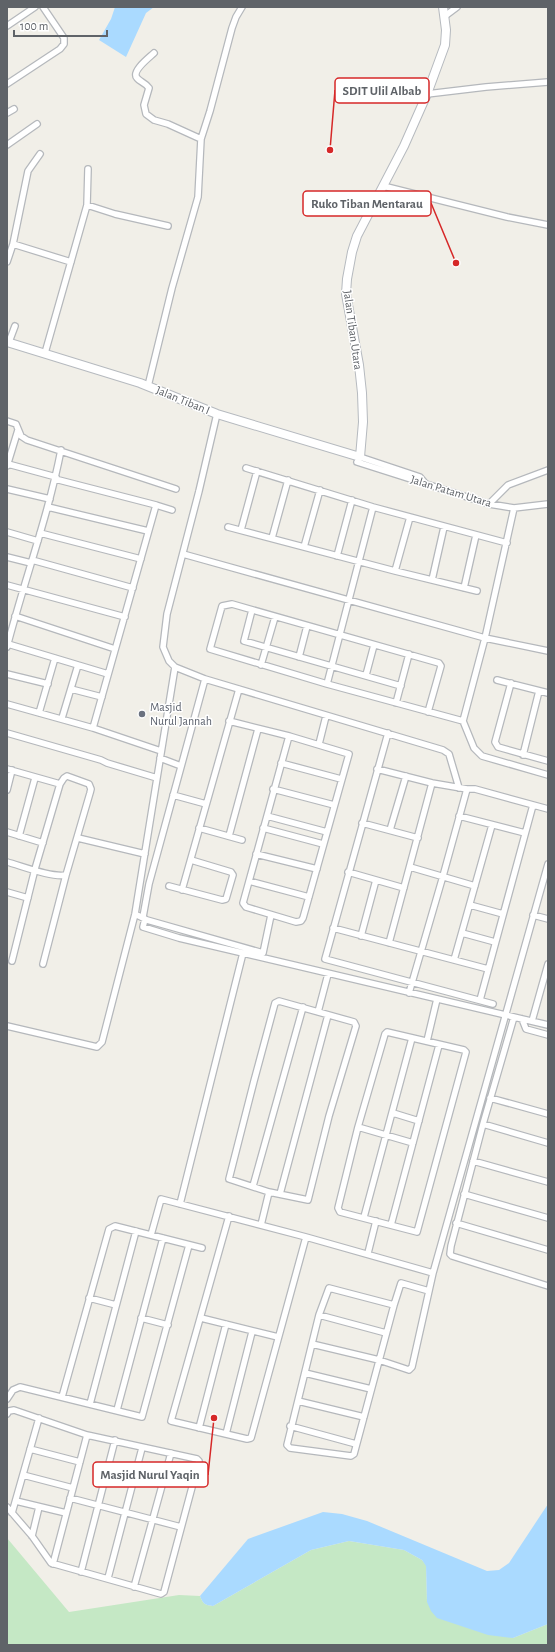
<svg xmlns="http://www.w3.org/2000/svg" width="555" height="1652" font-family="'Alegreya Sans',sans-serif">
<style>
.green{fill:#c5e8c5}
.water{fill:#aadaff}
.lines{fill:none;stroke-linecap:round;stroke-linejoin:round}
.street-casing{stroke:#b5b8bc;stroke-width:8}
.secondary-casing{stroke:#b6babf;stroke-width:10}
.street{stroke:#fff;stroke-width:5.5}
.secondary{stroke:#fff;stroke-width:8}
.worship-dot{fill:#6b7280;stroke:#fff;stroke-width:1.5}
.labels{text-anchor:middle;stroke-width:3;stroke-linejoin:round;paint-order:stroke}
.street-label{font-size:12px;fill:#5f6368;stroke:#fff}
.worship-label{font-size:12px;fill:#5b616d;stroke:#fff;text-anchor:start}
.leader{fill:none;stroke:#d62828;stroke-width:1.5}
.callout-dot{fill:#d62828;stroke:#fff;stroke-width:1.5}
.callout{fill:#fff;stroke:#d62828;stroke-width:1.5}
.callout-label{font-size:13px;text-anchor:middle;font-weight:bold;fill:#5f6368}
</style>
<rect width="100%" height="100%" fill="#f1efe8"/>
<path class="green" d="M7,1538L69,1612L179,1595L200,1596C203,1604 205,1605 213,1606L311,1550L349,1541L404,1550L422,1560L426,1565L427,1602L513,1638L548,1624V1645H7Z"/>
<path class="water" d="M115,7H154L146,13L126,57L99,40L111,19Z
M548,1504V1624L513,1638L488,1635L437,1618L431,1611L427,1602L426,1566L422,1560L404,1550L349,1541L311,1550L213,1606C205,1605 203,1604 200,1596L248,1539L323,1512L342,1514L367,1521L487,1571L499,1570L509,1563Z"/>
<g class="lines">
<g class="street-casing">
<path id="street" d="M445,16L457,7
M7,26L35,7
M154,53C150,57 131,71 137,78C140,82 146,83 149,88L144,105L146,114L154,120L168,124L201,139
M7,84L60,49L64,44V38L43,7
M427,94L486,87L548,82
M7,113L14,109
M7,145L37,124
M383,186L507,217L548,225
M87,205L115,214L168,226
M13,244L71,262
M7,262L13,244L28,171L40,154
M9,342L15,326
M45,353L87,205L88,169
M148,386L172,288L198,197L201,139L210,111L232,28L236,17L242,7
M7,421L16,424L21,436L27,440L176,489
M360,457L420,477L425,483
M357,462L489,504L514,508L548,504
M8,464L56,477
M7,466L18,430
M246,468L373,507L507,543
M55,479L156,505L93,728
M7,489L50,499
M489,504L508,485L548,470
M156,505L172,510
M48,507L148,531
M373,507L327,684L463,721
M514,508L485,638L463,721L474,748L482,756L548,775
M228,527L395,571L477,591
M241,530L257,471
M7,532L38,541
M40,533L141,559
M272,538L288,480
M304,547L320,490
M183,554L485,638L548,651
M337,556L352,500
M7,557L31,563
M32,560L133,588
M395,571L410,517
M432,580L444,527
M7,585L125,617
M464,588L476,535
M252,610L244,641L401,686
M15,616L115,649
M8,644L108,674
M7,647C24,581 48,517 61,450
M299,657L307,626
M261,665L275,617
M175,667L205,679L443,750L449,754L459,788
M7,674L48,684
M366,675L374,645
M497,680L548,693
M511,683L495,742L498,747L548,761
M327,684L210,649L222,606L232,604L439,663L441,666L428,712
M71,689L102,697
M396,703L409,654
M7,704L93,728L161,751
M39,713L55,658
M62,718L78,665
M229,721L289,736
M7,733L101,760L107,763L157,778
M388,733L325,959L493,1004
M289,736L349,754L303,918L301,921L296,922L246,907L243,903Z
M319,744L326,716
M523,755L539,691
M160,758L181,766
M281,763L341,779
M7,769L60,784
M377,769L432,783L467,789
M273,789L334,805
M7,790L12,770
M173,795L206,804
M267,816L327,832
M459,816L525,833
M362,823L418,838
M199,828L242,840
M263,828L323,844
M390,830L406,776
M7,832L43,843
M19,836L35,778
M229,836L258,729
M78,838L145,854
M256,854L317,869
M7,862C22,866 52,878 66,875L90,793L91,789L89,784L67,776L64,778L60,784L35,869L12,961
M410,867L475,886
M348,872L404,888
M249,881L309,897
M169,886L222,900L226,899L233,875L231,872L191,860
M182,890L239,689
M7,892L28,898
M470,905L503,914
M135,914L147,920L263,953L271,915
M533,915L548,919
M143,917L149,884L205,679
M145,919L143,927L179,938L548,1025
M333,928L488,969
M462,933L495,942
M361,936L376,880
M389,943L432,783
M454,960L492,825
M43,964L66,875
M409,993L443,876L467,789H475L548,809
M480,1000L533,805
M279,1001L354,1022L356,1026L329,1116L308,1200L269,1192L229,1179L254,1081L275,1003Z
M318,1012L328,974
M514,1017L483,1124L451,1246L450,1254L452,1256L548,1286
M522,1019L526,1029L548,1035
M532,1021L548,964
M7,1026L97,1047L102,1042L135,914L175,667L169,661L163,647L167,614L199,491L216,418
M387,1032L464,1050L466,1052L417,1232L340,1212L338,1208L358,1127L385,1034Z
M427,1041L437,999
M490,1098L548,1114
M393,1113L419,1121
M483,1124L548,1143
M358,1127L413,1143
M473,1161L548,1182
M253,1186L303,1007
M280,1194L328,1015
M464,1194L548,1218
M180,1204L243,953
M229,1216L171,1421L247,1439L251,1438L306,1237
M364,1217L412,1038
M456,1223L548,1250
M261,1225L269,1192
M391,1225L439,1045
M151,1235L161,1199L306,1237L433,1273
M368,1253L376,1221
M329,1288L394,1305L354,1454L351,1456L290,1448L287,1445L319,1315Z
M89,1298L116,1305
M394,1305L401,1283L429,1291
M319,1315L386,1333
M141,1318L168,1325
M201,1318L278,1337
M312,1344L379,1360L409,1370L412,1367L433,1273L548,864
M305,1373L371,1389
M62,1397L109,1229L115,1226L202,1248
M7,1399L13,1390L20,1387L142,1417L189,1245
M298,1401L364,1417
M90,1404L136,1231
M117,1410L163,1238
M7,1414L9,1411L14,1410L87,1435L197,1459L199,1461L164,1592L161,1594L51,1563L32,1536L7,1507
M290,1426L356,1444
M199,1428L226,1324
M226,1434L252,1332
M30,1449L80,1462
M23,1475L73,1488
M70,1498L181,1527
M16,1501L66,1513
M12,1513L39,1418
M32,1536L39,1507
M53,1564L87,1435
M81,1572L115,1440
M108,1578L142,1448
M134,1587L171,1453"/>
</g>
<g class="secondary-casing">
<path id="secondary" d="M7,342L140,383L217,414L360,457L363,422L362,393L359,365L346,294L347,279L352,252L357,236L404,146L427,94L445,45L446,30L443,7"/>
</g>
<use href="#street" class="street"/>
<use href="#secondary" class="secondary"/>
</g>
<circle class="worship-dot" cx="142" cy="714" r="4"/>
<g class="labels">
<g class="street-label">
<text transform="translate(353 330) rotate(82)" y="4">Jalan Tiban Utara</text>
<text transform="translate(183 400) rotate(22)" y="4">Jalan Tiban I</text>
<text transform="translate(451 491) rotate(17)" y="4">Jalan Patam Utara</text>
</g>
<g class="worship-label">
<text x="150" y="711">Masjid<tspan x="150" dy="14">Nurul Jannah</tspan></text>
</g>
</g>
<path class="leader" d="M330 150L335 90M456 263L431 203M214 1418L208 1475"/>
<g class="callout-dot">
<circle cx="330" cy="150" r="4"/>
<circle cx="456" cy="263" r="4"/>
<circle cx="214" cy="1418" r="4"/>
</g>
<g class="callout">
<rect x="335" y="78" width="94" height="25" rx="4"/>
<rect x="303" y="191" width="128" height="25" rx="4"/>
<rect x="93" y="1462" width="115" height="25" rx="4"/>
</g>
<g class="callout-label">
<text x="382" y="95">SDIT Ulil Albab</text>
<text x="367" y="208">Ruko Tiban Mentarau</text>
<text x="150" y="1479">Masjid Nurul Yaqin</text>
</g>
<rect width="555" height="1652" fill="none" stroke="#5f6368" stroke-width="16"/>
<path d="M14 30v6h93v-6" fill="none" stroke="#5f6368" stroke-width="2"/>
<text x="20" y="30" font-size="12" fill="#5f6368" stroke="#ffffff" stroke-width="3" paint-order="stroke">100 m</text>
</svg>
